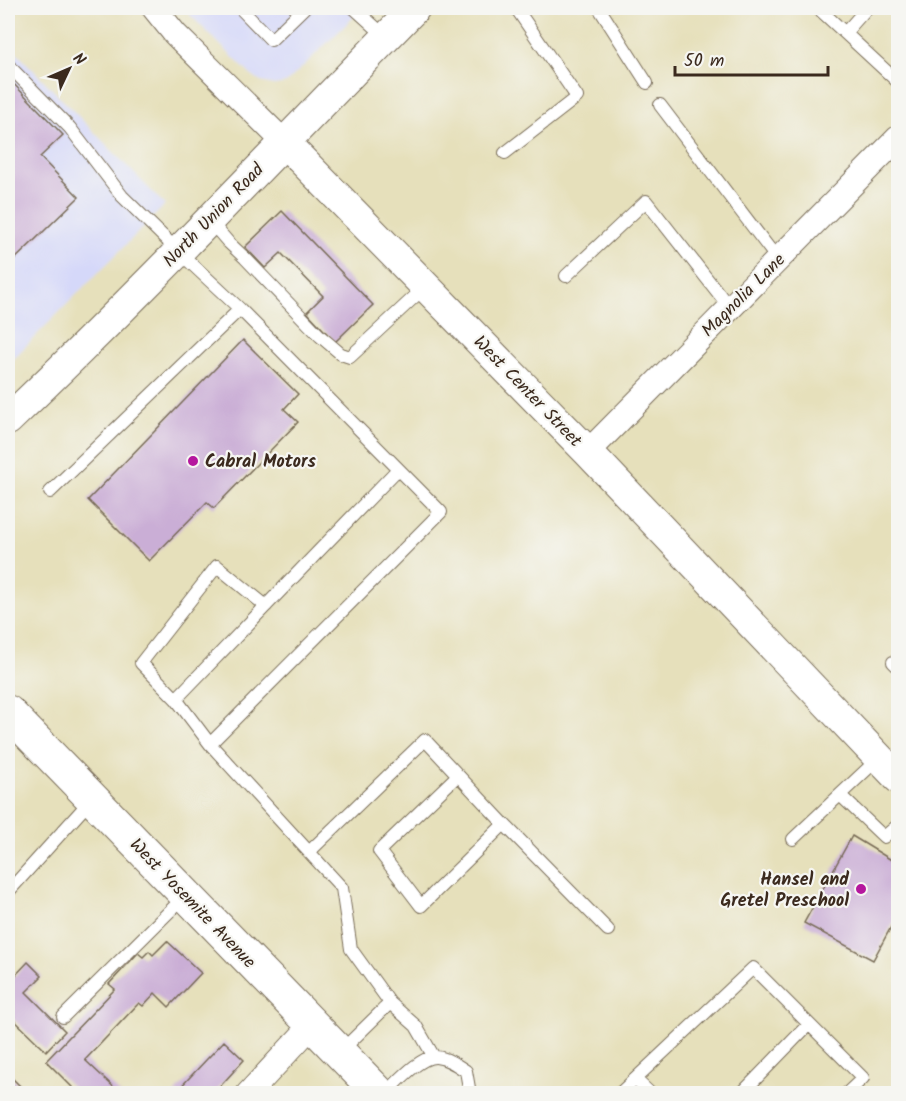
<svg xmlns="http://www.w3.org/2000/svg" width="906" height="1101" font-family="Kalam,sans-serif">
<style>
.built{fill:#d5d8f9}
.building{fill:#caaed6}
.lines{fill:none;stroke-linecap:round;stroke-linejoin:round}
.service-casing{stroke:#776a55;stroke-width:14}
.minor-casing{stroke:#776a55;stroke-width:26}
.tertiary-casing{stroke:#776a55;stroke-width:32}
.secondary-casing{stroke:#776a55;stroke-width:35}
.service{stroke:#fff;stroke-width:12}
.minor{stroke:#fff;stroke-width:24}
.tertiary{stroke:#fff;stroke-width:30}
.secondary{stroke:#fff;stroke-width:33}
.poi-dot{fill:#b5179e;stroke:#f6f6f2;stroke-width:2}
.labels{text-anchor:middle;stroke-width:4.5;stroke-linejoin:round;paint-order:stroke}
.street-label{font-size:18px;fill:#3b2a1e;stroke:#f6f6f2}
.poi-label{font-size:18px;font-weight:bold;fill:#3b2a1e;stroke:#f6f6f2;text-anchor:start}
</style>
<rect width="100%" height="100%" fill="#f6f6f2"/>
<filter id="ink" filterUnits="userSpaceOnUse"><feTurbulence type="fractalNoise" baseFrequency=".0167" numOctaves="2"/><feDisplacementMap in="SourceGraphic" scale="12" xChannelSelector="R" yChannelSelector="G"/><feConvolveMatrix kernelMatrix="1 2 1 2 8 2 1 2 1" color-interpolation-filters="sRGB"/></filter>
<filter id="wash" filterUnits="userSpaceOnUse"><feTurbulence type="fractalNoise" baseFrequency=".008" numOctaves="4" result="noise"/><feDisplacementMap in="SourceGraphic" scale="24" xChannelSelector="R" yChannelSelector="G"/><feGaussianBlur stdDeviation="1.35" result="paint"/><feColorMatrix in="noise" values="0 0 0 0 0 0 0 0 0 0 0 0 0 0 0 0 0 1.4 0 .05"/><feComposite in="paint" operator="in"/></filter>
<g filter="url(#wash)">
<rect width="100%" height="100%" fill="#e6e0bb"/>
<path class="built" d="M183,8H363L286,83L274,85L261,82L254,78Z
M8,44L165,205L8,364Z"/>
<g id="blocks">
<path class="building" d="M8,78L63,135L40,157L79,197L8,266Z
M282,211L373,305L335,342L307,312L323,296L281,253L265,268L245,247Z
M243,340L298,394L284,409L298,422L214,508L207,502L149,561L88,500Z
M852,836L898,864V914L873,960L804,923Z
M167,941L201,973L169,1007L155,993L143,1006L139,1003L85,1060L121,1094H79L46,1061L115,989L109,984L138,953L143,957L149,951L153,955Z
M28,962L42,976L26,992L65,1031L46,1051L8,1014V983Z
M224,1041L244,1060L213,1094H174Z
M8,1074L28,1094H8Z"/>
</g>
</g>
<g filter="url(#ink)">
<use href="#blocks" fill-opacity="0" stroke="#776a55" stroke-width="1.5"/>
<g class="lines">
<g class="service-casing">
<path id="service" d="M240,8L271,40L304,8
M354,8L386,37
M599,8L647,83
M818,8L898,82
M845,33L867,8
M8,65L70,128L122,196L178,251L240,309L50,492
M660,105L778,260
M505,153L577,97L516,8
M209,220L228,242L245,258L320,336L341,354L350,357L425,287
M566,276L646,201L730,308
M240,309L441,512L210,744L176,699L398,469
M893,662L898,667
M176,699L141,663L217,566L266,606
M210,744L342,888L351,949L390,1003L340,1052
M840,795L884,837L898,825
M504,824L608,930
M793,839L878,759
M309,852L425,740L504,824L421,906L379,851L458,775
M8,892L91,800
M390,1003L416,1026L434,1057
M63,1017L185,896
M635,1079L651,1094
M385,1094C397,1083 420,1056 436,1057C447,1058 457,1065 466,1071L469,1088L467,1094
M619,1094L753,968L863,1078L846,1094
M741,1094L809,1024"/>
</g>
<g class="minor-casing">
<path id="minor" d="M154,8L175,34L284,142
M588,452L898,138
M248,1094L312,1025"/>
</g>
<g class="tertiary-casing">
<path id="tertiary" d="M284,142L588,452L898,778
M8,420C148,287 280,146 415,8"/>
</g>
<g class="secondary-casing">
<path id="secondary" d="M8,712L380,1094"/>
</g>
<use href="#service" class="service"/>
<use href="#minor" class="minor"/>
<use href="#tertiary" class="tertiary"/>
<use href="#secondary" class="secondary"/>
</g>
</g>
<g class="poi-dot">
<circle cx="193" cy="461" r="6"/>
<circle cx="861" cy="889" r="6"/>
</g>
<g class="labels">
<g class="street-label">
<text transform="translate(213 215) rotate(-46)" y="6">North Union Road</text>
<text transform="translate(743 295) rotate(-45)" y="6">Magnolia Lane</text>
<text transform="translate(528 391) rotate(46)" y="6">West Center Street</text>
<text transform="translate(193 903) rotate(46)" y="6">West Yosemite Avenue</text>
</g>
<g class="poi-label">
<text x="205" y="467">Cabral Motors</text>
<text x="849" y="885" text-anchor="end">Hansel and<tspan x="849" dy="21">Gretel Preschool</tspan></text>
</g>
</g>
<rect width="906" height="1101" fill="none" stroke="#f6f6f2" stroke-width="30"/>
<g transform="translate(69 69) rotate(46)" stroke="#f6f6f2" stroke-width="4.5" paint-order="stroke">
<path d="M0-4.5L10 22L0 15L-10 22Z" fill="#3b2a1e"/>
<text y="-9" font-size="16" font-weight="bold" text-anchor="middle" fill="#3b2a1e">N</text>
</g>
<path d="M675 66v9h153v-9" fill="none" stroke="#3b2a1e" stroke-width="3"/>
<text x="684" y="66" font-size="18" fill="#3b2a1e" stroke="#f6f6f2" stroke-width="4.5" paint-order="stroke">50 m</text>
</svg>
